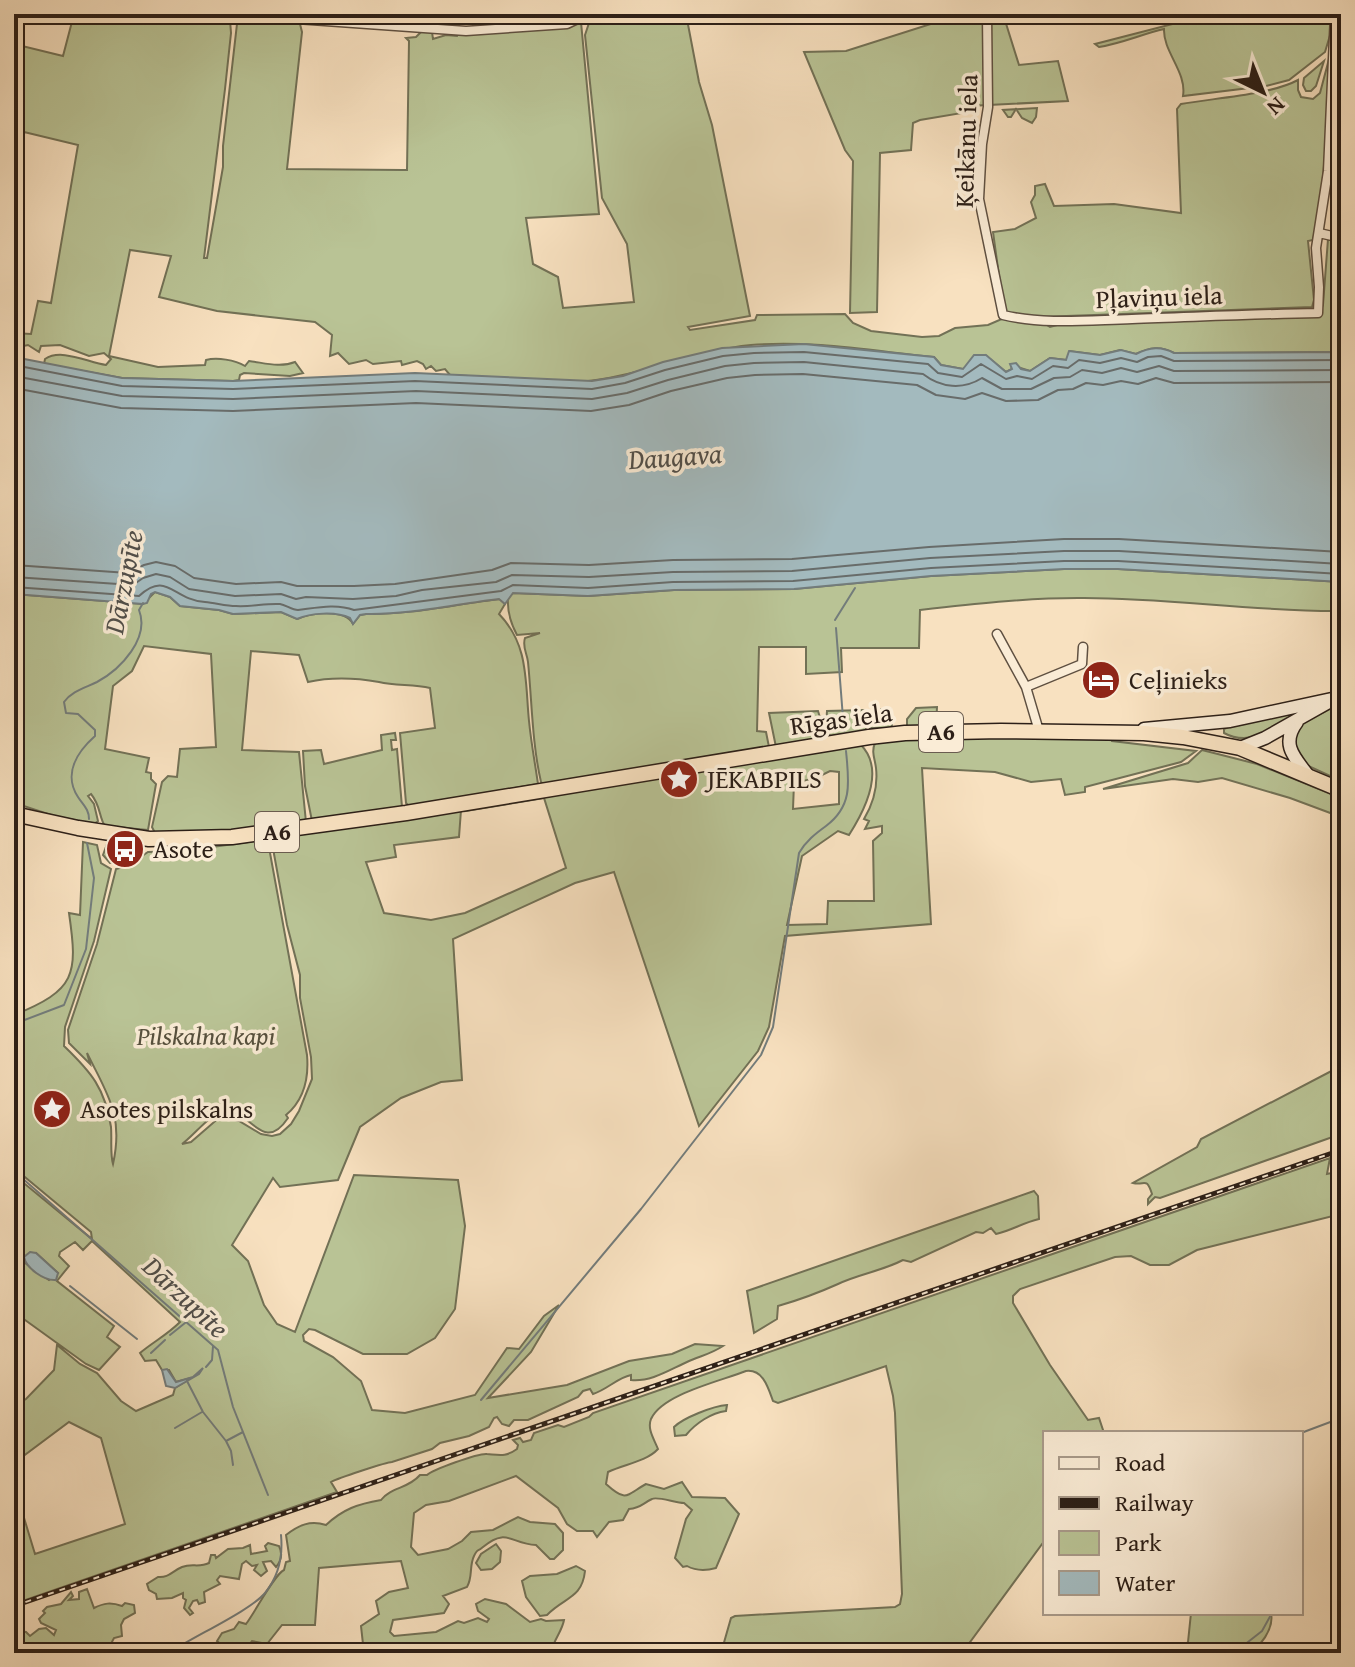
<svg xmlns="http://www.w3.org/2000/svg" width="1355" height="1667" font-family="'Gentium Book Plus',serif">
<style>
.green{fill:#b9c395;stroke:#727156;stroke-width:2;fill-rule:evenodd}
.water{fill:#a3babe;stroke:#737c7b;stroke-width:2}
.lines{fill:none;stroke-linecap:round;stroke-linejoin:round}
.shore{stroke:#686c6a;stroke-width:2}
.stream{stroke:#737c7b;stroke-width:2}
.minor-casing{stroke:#5f5041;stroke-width:11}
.secondary-casing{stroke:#2c1f17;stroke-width:15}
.trunk-casing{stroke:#2c1f17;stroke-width:17}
.minor{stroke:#faecd6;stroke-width:8}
.secondary{stroke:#faecd6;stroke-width:12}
.trunk{stroke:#f8e1c0;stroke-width:14}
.rail-casing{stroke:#2c1f17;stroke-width:5}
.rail{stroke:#faecd6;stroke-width:2;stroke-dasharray:6;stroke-linecap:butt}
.labels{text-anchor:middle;stroke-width:7;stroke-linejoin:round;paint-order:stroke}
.shield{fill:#faecd6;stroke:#6a5c50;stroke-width:2}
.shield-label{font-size:24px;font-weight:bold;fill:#2c1f17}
.street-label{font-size:26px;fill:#2c1f17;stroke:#faecd6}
.poi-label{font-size:26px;fill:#2c1f17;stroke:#faecd6;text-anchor:start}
.park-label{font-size:26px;font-style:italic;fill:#56503d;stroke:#faecd6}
.water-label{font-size:28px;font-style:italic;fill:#504e49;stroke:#faecd6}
</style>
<rect width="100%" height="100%" fill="#f8e1c0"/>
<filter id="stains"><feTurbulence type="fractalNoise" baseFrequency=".0025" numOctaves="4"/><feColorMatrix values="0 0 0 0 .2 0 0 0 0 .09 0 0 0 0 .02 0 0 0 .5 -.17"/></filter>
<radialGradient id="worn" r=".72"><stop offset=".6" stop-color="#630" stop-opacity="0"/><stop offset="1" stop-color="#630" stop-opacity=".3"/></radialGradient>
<path class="green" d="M74,14H218L230,20L231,33L225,89L204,258H207L223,167V146L237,24L240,20L300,24L302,32L287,169L403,170H407L409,41L406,38L416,37L421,32H432L433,39L446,35L457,36L458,33L581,22L599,214L526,218L533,264L558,277L563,308L634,302L627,244L602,198L585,35L591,17L597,14H686L699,82L712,125L750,316L688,327L690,330L755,320L757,315L845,314L853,323L871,331L922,337L939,336L955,328L988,325L1004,318L1042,322L1050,327L1061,324L1319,315L1323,305L1328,239L1341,243V352L1174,353C1161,346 1150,347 1136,354L1120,350L1100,355L1070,351L1067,360L1050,358L1030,371L1011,365L1012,369L1006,372L985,355L963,369L941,365L934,357C873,351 812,340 751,345C698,350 649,373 596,380C551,386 496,377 450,375L445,369L436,371L431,366L426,369L423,364L417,361L402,365L401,361L373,364L366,360L349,364L338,353L330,356L332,335L315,322L217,311L159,297L171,256L130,250L109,356L158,367L205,365L206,360C217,357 235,360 245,366L249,361C265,363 280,368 295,362L303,373L290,376L244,373L240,375L239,380L233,381L122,378L44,364L45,359C61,348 87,362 106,365L111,359L104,353L89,356L60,345L41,346L39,352L28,345L14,348V333L31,334L38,301L51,303L78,145L24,132L14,188V44L63,56Z
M962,14H1003L1019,65L1058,61L1068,101L969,106L968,112L920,120L913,123L911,150L880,153L877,312L850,313L853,161L845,150L804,52L846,51Z
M1197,14H1332L1331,32L1325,52L1289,80L1266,86L1183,96C1187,72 1163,52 1164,29C1142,34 1123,43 1099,47L1095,44L1196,18Z
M1329,59L1327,133L1320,209L1313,240L1308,241L1314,300L1312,307L1039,317L1004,312L993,232L1015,229L1036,218L1031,202L1035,195V186L1045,184L1054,206L1114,204L1181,213L1177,109L1181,104C1214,98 1270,95 1298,80V90L1301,97L1313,99L1320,93Z
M1324,61L1316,86L1311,91H1306L1303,85L1304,78Z
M1339,63H1341V169L1337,168L1339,148L1334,147Z
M1037,108L1036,117L1032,123L1022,118L1016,109L1011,117H1008L1003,110Z
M1064,569H1118L1341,582V611C1253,612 1166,597 1078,598C1025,598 972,604 920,610L919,648H841L842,672L806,674V647H759L757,731L766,732L769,747L543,784L541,782C532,743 532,702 528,662C527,653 522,647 525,638L540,633L517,635C511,624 507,610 508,597L513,593L588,596L674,590L794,589L931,576Z
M155,592L170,597L180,606L219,610L233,614L281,612L297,619C310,613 345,608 353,624L360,615L366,614C409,615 456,604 500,599L505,604L499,614C529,645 525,681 529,721C531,742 535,763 538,784L409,806L406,803L400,733L435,728L430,688C413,684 396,686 379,682C356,678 331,677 308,682L299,655L251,651L242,750L299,752L306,822L238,830L155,833L152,827L162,782L168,776L177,777L180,749L216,747L211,654L144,646L132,671L113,686L105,749L149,758L146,772L151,773V779L156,784L148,830L105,826C99,818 101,806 91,794L88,796L94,804L98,821L94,824L54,816L18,804L14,806V594L143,604Z
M1341,703V781L1304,764L1291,745L1297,726Z
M937,707L936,727H907V719L916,708Z
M873,709H891L892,728H870L869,719L874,718Z
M1308,709C1283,724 1253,749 1224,733V729L1233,725Z
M865,710L866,731L830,736L826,726L827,711Z
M818,711L826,737L824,739L776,747L769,713Z
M395,733L396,740H391L392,750L397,749L402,807L312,821L305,786L303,751L321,750L324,764L382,750L381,735Z
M989,737L1111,738L1112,741L1196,751L1181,762L1085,787V792L1065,795L1061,779L1031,782L995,772L922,768L931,924L785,936L769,1027L758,1051L699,1126L614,872L575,883L453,939L462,1080L441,1082L401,1098L360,1127L338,1180L280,1187L273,1178L232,1245L248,1261L264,1305L277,1324L295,1332L354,1175L458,1180L465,1226L455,1309L435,1338L407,1354H363L315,1330L309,1329L303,1335L304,1341L333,1357L361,1381L372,1410L405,1413L475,1395L507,1348L519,1349L544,1316L559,1305L531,1352L488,1398L567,1385L629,1361L672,1354L695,1344L723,1346C711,1354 700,1356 687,1362C669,1370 651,1382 631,1380V1375C617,1378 608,1389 593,1394L590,1389L583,1391L578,1397L528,1420H514L509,1426L502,1424L497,1417L494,1418L489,1427L469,1436L440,1443L432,1449L392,1462C387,1462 338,1478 331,1482L337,1492L14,1604V1485L35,1554L125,1524L101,1438L69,1422L14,1463V1406L26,1399L54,1370L57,1345L80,1364L97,1373L121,1401L136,1411L173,1395L175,1388L191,1378L176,1382L169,1370H162L156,1360L145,1361L140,1353C153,1342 167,1335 180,1322L92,1241L83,1250L75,1242L60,1252L59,1256L69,1266L57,1281L114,1326L107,1337L120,1347L99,1370L86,1364L14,1312V1175L92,1239L91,1232L14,1168V1015C76,990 78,975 69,913L80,915L83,842L97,845L101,863L111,869L94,941L65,1027L64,1046C91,1072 105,1088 111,1127C112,1139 110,1154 113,1164C124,1115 107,1094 87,1053L90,1064L69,1043L68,1030L97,944L116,869L127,866L148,852L183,851L264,840L268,842L307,1055C309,1078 305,1099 286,1115L288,1118C264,1154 251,1112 228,1111C211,1111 195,1135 182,1144L191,1142L221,1116L239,1121L261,1134L272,1136L280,1134L291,1124L299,1111L312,1079L311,1057L300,998V975L287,925L274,854L273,843L278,837L461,810L459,837L394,845L396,857L366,862L384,913L431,920L465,913L566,868L544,798L466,811L467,809L860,744C886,769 865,810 849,835L838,831L802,856L787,925L827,924L828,901H874L873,841L882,833V826L865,829L869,821L864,819C873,804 878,786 876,768C875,759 871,752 875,743L907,739ZM830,771L839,772V804L793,809L794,783L816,778ZM36,1253L58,1273L49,1280L25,1263Z
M1202,750L1257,764L1341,798V817L1290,798L1222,778L1198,782L1173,779L1103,789L1188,763Z
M107,844L130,852L131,849L136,850L137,853L127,860L110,863L103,855Z
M1341,1066V1134L1160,1198L1155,1197L1148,1204V1199L1152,1194C1146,1176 1145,1186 1133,1183L1197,1147L1201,1139Z
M1330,1158L1327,1174L1341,1171V1214L1197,1250L1169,1265H1150L1131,1256L1115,1257L1020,1289L1013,1296V1303L1050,1365L1088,1420L1099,1418L1104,1433H1045V1540L962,1653H721L731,1618L735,1616L895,1607L900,1604L902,1594L895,1413L893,1396L886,1366L778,1403L773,1401C768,1387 763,1369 746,1371C721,1381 662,1394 651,1419C647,1429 654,1439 658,1449C646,1462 624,1464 608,1472L606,1484C627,1503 626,1495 646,1484L664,1489L682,1482L692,1497L725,1498L739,1514L716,1568C705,1571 696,1571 687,1566L683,1567L675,1558L686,1519L692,1510L684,1503C676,1503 657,1496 652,1499C643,1503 641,1508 629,1509L623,1520L609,1522L597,1537L593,1531H577L567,1524L558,1508L516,1476L449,1501L426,1505L414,1513L411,1547L418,1555L448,1549L462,1541L471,1532L493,1530L518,1517L530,1522L555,1524L563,1533V1550L554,1559H550L536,1545C511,1544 507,1527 483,1547C476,1553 478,1548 474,1556C469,1566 473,1577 467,1587L443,1596L449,1604L444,1613L393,1620L390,1632L394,1636L436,1632L458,1621L464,1623L478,1618L487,1622L489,1619L478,1611L476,1604L485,1599L506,1604L530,1622L541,1619L546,1621L564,1620C562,1632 553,1640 551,1653H388L381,1650L364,1653L361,1626L379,1614L376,1601L389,1592L408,1588L401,1561L319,1568L315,1625H282L267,1644L252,1641L243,1653H230L217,1641L222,1633L234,1629L239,1622L246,1624C256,1611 273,1576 284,1570L286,1562L290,1561L286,1535C299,1525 310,1520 326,1525C343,1509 358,1504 381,1500C391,1487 408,1489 420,1475H427C432,1470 478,1453 487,1454C500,1455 506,1457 517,1449L518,1445L513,1440L520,1438L523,1442L531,1440L534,1433L558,1425L564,1427L589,1417L593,1413Z
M1034,1191L1038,1196L1039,1219C1022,1223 1013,1230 996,1234L991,1228L983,1233L976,1232L911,1262L903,1260C882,1271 859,1274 838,1284C818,1293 799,1300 778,1306L777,1319L754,1333L747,1291Z
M727,1405L726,1411C711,1413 696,1423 686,1435L675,1436L674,1427C683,1418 713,1406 727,1405Z
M268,1543L279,1546C283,1554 281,1561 276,1567L271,1561L263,1562L267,1571L261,1576L254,1570L257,1565L252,1566L246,1561L242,1564L239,1579L220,1576L217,1580L220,1584L204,1592L205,1602L199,1604L197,1600L193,1601L189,1608L193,1613L190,1615L184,1608L186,1600L183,1598V1593L172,1598L157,1599L156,1594L149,1590L147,1584L158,1577C169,1578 172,1571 182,1567C192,1563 199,1568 209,1563L211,1555H215L216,1558L228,1549L243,1548L250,1545L251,1554L267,1551L265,1546Z
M496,1544L501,1551L500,1562L492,1569L481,1570L476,1563L481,1554Z
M576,1566L585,1571C582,1599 564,1597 547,1615L540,1616L526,1597L522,1581L530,1576L557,1574Z
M87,1589L94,1608C104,1603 111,1602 122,1606L125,1603L134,1605L135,1613L124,1619L121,1625L122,1636L114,1638L106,1653H27L26,1646L17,1643L15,1638L20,1631L26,1632L30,1636L39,1629L46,1628L54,1635L56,1630L41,1623L39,1619L45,1613L43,1611L47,1607L61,1604L71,1592L73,1596L69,1600L79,1599V1592Z
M1191,1613H1271C1274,1628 1261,1649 1245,1653C1228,1657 1198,1653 1179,1653L1188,1642Z"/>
<path class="water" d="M804,344L934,357L941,365L963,369L974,355H986L1006,372L1012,369L1010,364L1016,363L1021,369L1030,371L1050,358L1066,360L1069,351L1100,355L1121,350L1136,354C1150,347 1161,346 1174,353L1341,352V582L1118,569H1064L931,576L794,589L674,590L588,596L513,593L505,604L499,599C456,604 409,615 366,614L360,615L353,624L350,618C336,611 310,613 297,619L281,612L233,614L219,610L180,606L170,597L155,592L151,594L147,603L143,604L14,594V357L122,378L233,381L415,373L592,381L623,376L663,362L722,348Z
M30,1252L36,1253L58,1273L56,1280C44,1281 26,1268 24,1257Z
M203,1368L199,1374L175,1388L166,1386L162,1370L167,1369L176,1382L193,1377Z"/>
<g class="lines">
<path class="shore" d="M14,365L122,386L233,389L415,381L592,389L625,383L665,370L723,356L754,353L804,352L928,364L938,373L962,377L981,364L1006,379L1017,376L1032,379L1053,366L1068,368L1079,360L1100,363L1121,358L1137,362L1148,357L1161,356L1174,361L1341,360
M14,376L122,396L233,399L416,391L592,399L627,393L668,380L725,366L754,363L804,362L923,374C941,388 963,390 982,378L1002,389H1031L1054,378L1070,377L1082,370L1102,373L1121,368L1137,372L1159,366L1174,371L1341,370
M14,388L121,408L233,411L416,403L591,411L629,405L671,391L727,378L755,375L803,374L917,385L936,395L965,399L982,393L1006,401L1038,400L1058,390L1073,389L1086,383L1103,385L1121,381L1138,384L1156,378L1174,383L1341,382
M14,565L128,573L144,565L156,562L175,566L194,578L236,584L281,582L297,586H354L395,584L492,570L511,563L589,565L673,560L792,559L929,547L1064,539H1119L1341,552
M14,577L133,585L143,578L156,574L170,577L189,589L235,596L281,594L296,599L306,597L353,599L396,596L422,590L496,582L512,575L589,577L673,572L792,571L930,558L1064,551H1119L1341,564
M14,587L139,596C167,570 173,600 205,602C216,603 226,606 236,606C251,607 266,603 280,604C286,605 292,610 298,610C315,608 336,603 354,610L501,591L513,585L588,588L673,582L793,581L931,568L1064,561H1118L1341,574"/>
<path class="stream" d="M835,620L855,588
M836,628L844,731
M89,819C89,809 83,805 78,797C63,774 77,752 95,736V730L78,714L66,713L64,702C72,691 85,688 97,682C121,669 150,638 139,610L143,603
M14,1024L64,1005L86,949L94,878L87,843
M14,1171L218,1350L233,1407L268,1495
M14,1243L19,1246
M70,1286L137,1339
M170,1335L185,1323
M151,1353L165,1340
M206,1367L212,1360L213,1346
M187,1381L203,1412L226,1441L243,1432
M481,1400L641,1209L761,1055L773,1027L799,853C806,841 815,834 826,826C853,806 849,782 846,751
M175,1428L202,1412
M1301,1433L1341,1418
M226,1441L231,1451L233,1465
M169,1653C192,1637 250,1611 265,1593C279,1576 283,1556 281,1535
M1234,1653L1262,1631L1272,1613"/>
<g class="minor-casing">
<path id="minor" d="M225,14L466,31L567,24L588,14
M987,14L988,107L982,144L979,199L1003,315C1045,325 1089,320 1132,319C1194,317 1256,314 1318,313L1319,287L1316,248L1328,171L1335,14
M1319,233L1341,238
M997,634L1026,687L1039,731
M1026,687L1082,664L1083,647"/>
</g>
<g class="secondary-casing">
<path id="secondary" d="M1297,722C1281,743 1293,756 1307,774
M1144,729L1230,721L1341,697
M1240,748L1265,738L1334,699"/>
</g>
<g class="trunk-casing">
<path id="trunk" d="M14,814L78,828L149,839L232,837L406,813L869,737L905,733L1001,731L1144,733L1183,737L1240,748L1341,790"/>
</g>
<use href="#minor" class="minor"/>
<use href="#secondary" class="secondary"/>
<use href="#trunk" class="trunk"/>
<g class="rail-casing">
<path id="rail" d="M14,1606L1341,1150"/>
</g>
<use href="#rail" class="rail"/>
</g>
<defs>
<g id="hotel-disc" transform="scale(2)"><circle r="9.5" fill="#8f2418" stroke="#faecd6"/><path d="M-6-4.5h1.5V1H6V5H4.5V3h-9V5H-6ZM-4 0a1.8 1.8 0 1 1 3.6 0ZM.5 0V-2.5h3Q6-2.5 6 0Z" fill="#fff"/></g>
<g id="sight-disc" transform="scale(2)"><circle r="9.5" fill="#8f2418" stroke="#faecd6"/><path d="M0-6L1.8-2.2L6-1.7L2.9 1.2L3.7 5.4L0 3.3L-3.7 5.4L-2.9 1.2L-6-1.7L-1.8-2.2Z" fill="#fff"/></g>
<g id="bus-disc" transform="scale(2)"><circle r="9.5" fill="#8f2418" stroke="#faecd6"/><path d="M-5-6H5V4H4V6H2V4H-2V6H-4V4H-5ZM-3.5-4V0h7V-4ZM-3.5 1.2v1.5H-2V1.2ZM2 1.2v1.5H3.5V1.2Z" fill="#fff"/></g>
</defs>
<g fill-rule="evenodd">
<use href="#hotel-disc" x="1101" y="680"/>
<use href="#sight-disc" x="679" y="779"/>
<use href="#bus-disc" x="125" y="849"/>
<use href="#sight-disc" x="52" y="1109"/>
</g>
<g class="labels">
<g class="shield">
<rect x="919" y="712" width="44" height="40" rx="6"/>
<rect x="255" y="812" width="44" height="40" rx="6"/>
</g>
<g class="shield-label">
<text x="941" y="740">A6</text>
<text x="277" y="840">A6</text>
</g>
<g class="street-label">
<text transform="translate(966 141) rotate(-88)" y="9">Ķeikānu iela</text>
<text transform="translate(1159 297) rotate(-2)" y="9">Pļaviņu iela</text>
<text transform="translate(841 719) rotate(-8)" y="9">Rīgas iela</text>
</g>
<g class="poi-label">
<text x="1129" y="689">Ceļinieks</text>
<text x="707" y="788">JĒKABPILS</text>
<text x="153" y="858">Asote</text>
<text x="80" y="1118">Asotes pilskalns</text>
</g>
<g class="park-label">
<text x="206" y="1045">Pilskalna kapi</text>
</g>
<g class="water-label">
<text transform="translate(675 456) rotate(-4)" y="10">Daugava</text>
<text transform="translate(123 582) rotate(-79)" y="10">Dārzupīte</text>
<text transform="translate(186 1297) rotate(43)" y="10">Dārzupīte</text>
</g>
</g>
<rect width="1355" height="1667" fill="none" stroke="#f8e1c0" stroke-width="48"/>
<rect x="16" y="16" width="1323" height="1635" fill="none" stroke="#2c1f17" stroke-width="4"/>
<rect x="24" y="24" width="1307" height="1619" fill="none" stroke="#2c1f17" stroke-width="2"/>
<rect x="1043" y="1431" width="260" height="184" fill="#faecd6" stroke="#a89a8a" stroke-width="2"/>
<rect x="1059" y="1457" width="40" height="12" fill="#faecd6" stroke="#a89a8a" stroke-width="2"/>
<text x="1115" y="1471" font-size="24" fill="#2c1f17">Road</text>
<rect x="1059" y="1497" width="40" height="12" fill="#2c1f17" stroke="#a89a8a" stroke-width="2"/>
<text x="1115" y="1511" font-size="24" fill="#2c1f17">Railway</text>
<rect x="1059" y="1531" width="40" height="24" fill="#b9c395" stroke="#a89a8a" stroke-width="2"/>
<text x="1115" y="1551" font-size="24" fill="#2c1f17">Park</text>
<rect x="1059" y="1571" width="40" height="24" fill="#a3babe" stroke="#a89a8a" stroke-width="2"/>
<text x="1115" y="1591" font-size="24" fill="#2c1f17">Water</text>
<g transform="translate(1263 92) rotate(137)" stroke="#faecd6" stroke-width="6" paint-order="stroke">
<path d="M0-6L14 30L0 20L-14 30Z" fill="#2c1f17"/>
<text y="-12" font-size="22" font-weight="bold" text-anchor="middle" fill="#2c1f17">N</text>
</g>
<rect width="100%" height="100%" filter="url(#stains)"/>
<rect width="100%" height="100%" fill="url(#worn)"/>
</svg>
